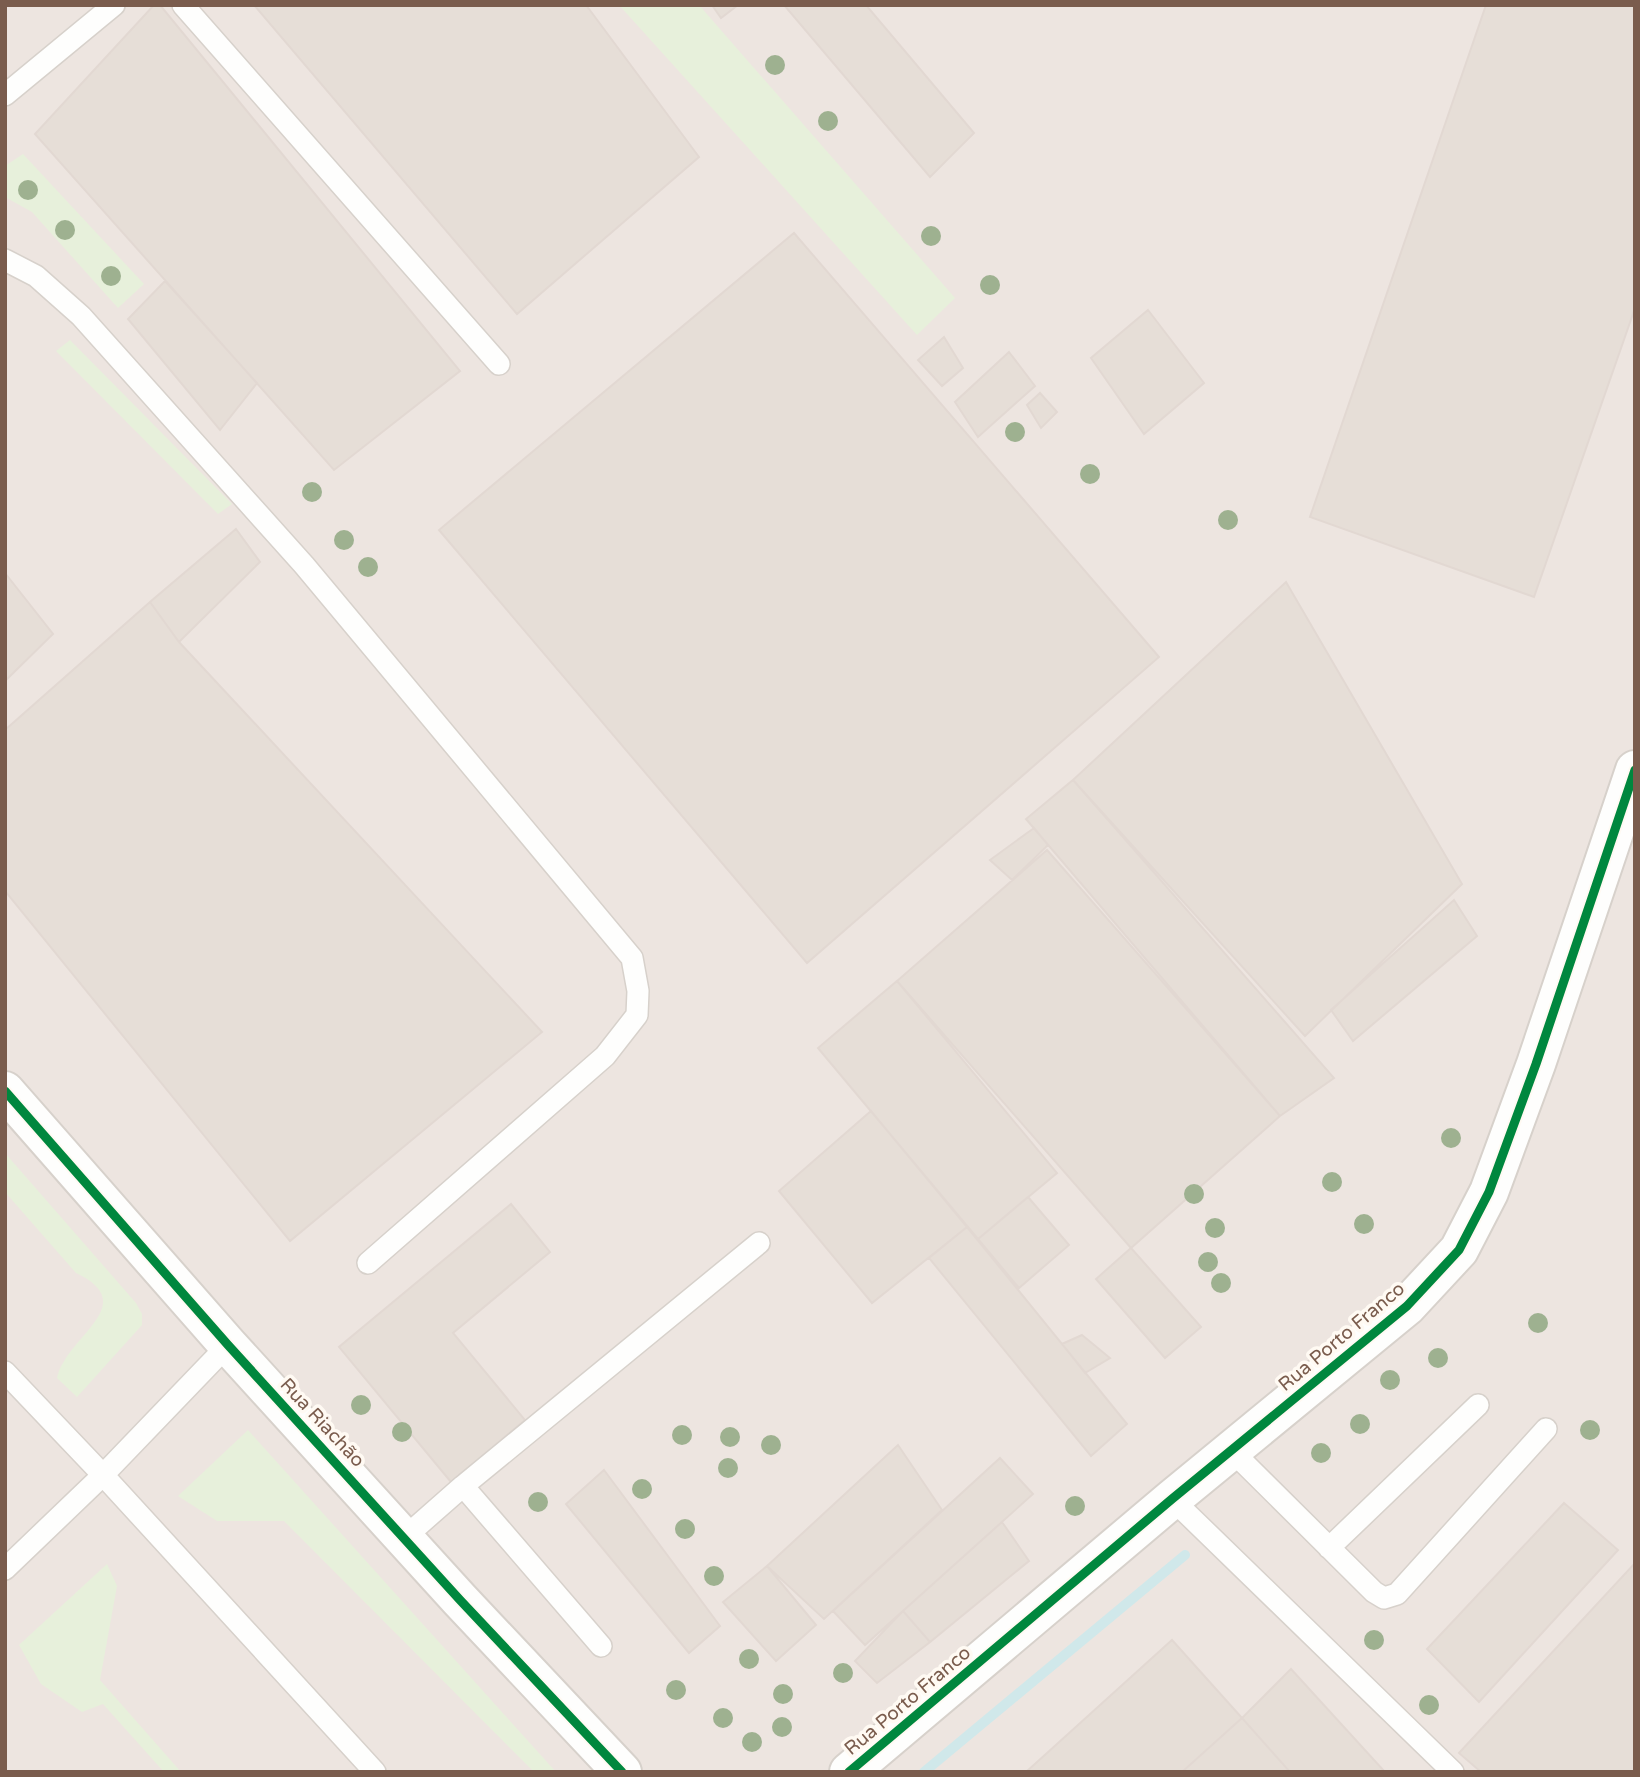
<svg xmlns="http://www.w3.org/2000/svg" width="1640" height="1777" font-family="'Varela Round',sans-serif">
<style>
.industrial{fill:#ede5e0}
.green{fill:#e7f0db}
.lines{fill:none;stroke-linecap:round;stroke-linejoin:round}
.stream{stroke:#d0e8ea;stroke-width:10}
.building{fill:#e6ded7;stroke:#e2d8d2;stroke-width:2}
.service-casing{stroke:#d7d1cb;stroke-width:24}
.minor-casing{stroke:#d7d1cb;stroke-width:42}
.service{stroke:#fefefd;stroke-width:21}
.minor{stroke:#fefefd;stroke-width:38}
.cycleway-casing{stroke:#fffaf3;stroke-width:13}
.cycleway{stroke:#00873e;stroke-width:9}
.tree{fill:#9eb190}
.labels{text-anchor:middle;stroke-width:7;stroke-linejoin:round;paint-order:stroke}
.street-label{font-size:19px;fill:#7a5c4d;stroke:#fffaf3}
</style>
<rect width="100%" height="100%" fill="#f9f5f0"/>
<path class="industrial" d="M5,5H1635V1772H5Z"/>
<path class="green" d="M619,5H699L955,298L917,335Z
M23,154L144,284L118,308L32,212L5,197V166Z
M70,340L232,504L218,514L56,351Z
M5,1153L136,1303L142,1314V1325L77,1397L57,1378C58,1373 60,1367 63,1363C82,1329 135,1301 76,1273L5,1192Z
M248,1430L556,1772H534L284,1521H217L178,1496Z
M107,1564L117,1586L100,1680L181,1772H164L103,1704L82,1712L41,1684L19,1645Z"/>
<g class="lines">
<path class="stream" d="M924,1772L1185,1555"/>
</g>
<path class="building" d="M154,5H160L460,371L334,470L35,134Z
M254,5H586L699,157L517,314Z
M712,5H738L721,18Z
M784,5H866L974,133L930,177Z
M1486,5H1635V308L1534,597L1310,517Z
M794,233L1159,657L807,963L439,530Z
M165,281L257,383L220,430L128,319Z
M1148,310L1204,383L1144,434L1091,358Z
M944,337L963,368L942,386L918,360Z
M1009,352L1035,386L978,437L955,402Z
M1040,393L1057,412L1041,428L1027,405Z
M236,529L260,562L179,642L150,602Z
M5,573L53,634L5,681Z
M1286,582L1462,884L1305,1036L1073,780Z
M150,602L179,642L542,1032L290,1241L5,891V730Z
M1073,780L1334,1078L1280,1116L1026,819Z
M1034,828L1048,845L1012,880L990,860Z
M1047,850L1280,1116L1131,1248L897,981Z
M1454,900L1477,936L1353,1041L1331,1010Z
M897,981L1057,1173L978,1239L818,1048Z
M871,1111L967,1227L872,1303L779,1191Z
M1028,1197L1069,1245L1019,1288L978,1239Z
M511,1204L550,1252L453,1333L525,1420L451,1482L339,1347Z
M967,1227L1127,1424L1091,1456L929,1258Z
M1131,1248L1201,1327L1165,1358L1096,1279Z
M1082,1335L1110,1358L1085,1373L1062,1344Z
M898,1445L942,1510L824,1619L767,1566Z
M1000,1458L1033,1494L865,1645L833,1611Z
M604,1470L720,1626L689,1653L566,1504Z
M1564,1503L1618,1550L1479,1702L1427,1649Z
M1002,1522L1029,1561L930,1642L903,1611Z
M1635,1563V1772H1481L1459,1753Z
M767,1566L816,1625L776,1661L723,1602Z
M903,1611L930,1642L877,1683L855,1661Z
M1172,1640L1242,1718L1182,1772H1026Z
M1291,1669L1385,1772H1290L1242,1718Z
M1242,1718L1290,1772H1182Z"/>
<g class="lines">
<g class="service-casing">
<path id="service" d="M183,5L499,364
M5,95L114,5
M5,260L36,276L81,316L304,565L632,958L638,991L637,1015L605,1056L368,1263
M5,1372L103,1475L375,1772
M1231,1450L1374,1592L1384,1598L1397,1594L1546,1429
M463,1486L601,1646
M1172,1499L1453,1772
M405,1537L463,1486L759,1243
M1329,1548L1478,1405
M5,1569L103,1475L228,1345"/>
</g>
<g class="minor-casing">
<path id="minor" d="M5,1091L228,1345L460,1600L622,1772
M849,1772L1172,1499L1407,1306L1459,1250L1489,1192L1536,1064L1635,770"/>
</g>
<use href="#service" class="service"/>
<use href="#minor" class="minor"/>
<g class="cycleway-casing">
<path id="cycleway" d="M5,1091L228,1345L460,1600L622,1772
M849,1772L1172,1499L1407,1306L1459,1250L1489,1192L1536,1064L1635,770"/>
</g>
<use href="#cycleway" class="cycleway"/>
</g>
<g class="tree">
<circle cx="775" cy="65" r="10"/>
<circle cx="828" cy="121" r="10"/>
<circle cx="28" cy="190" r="10"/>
<circle cx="65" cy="230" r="10"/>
<circle cx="931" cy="236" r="10"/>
<circle cx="111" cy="276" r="10"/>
<circle cx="990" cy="285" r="10"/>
<circle cx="1015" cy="432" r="10"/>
<circle cx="1090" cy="474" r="10"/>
<circle cx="312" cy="492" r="10"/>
<circle cx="1228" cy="520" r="10"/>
<circle cx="344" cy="540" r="10"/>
<circle cx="368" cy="567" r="10"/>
<circle cx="1451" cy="1138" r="10"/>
<circle cx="1332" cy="1182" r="10"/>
<circle cx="1194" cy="1194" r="10"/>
<circle cx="1364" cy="1224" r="10"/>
<circle cx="1215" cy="1228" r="10"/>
<circle cx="1208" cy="1262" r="10"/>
<circle cx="1221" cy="1283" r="10"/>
<circle cx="1538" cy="1323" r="10"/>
<circle cx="1438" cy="1358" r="10"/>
<circle cx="1390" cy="1380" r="10"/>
<circle cx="361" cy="1405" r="10"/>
<circle cx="1360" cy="1424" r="10"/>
<circle cx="1590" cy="1430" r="10"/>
<circle cx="402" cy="1432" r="10"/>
<circle cx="682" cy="1435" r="10"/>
<circle cx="730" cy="1437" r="10"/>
<circle cx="771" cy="1445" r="10"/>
<circle cx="1321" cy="1453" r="10"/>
<circle cx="728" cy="1468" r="10"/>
<circle cx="642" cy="1489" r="10"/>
<circle cx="538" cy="1502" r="10"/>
<circle cx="1075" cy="1506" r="10"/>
<circle cx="685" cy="1529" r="10"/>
<circle cx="714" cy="1576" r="10"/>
<circle cx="1374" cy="1640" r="10"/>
<circle cx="749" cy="1659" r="10"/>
<circle cx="843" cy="1673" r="10"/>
<circle cx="676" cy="1690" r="10"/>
<circle cx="783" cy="1694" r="10"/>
<circle cx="1429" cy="1705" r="10"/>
<circle cx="723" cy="1718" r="10"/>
<circle cx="782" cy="1727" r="10"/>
<circle cx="752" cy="1742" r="10"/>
</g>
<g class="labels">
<g class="street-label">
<text transform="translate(1341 1336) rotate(-40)" y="7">Rua Porto Franco</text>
<text transform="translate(323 1422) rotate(47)" y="7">Rua Riachão</text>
<text transform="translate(907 1700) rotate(-40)" y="7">Rua Porto Franco</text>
</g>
</g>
<rect width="1640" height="1777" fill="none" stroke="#7a5c4d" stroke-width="14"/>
</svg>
